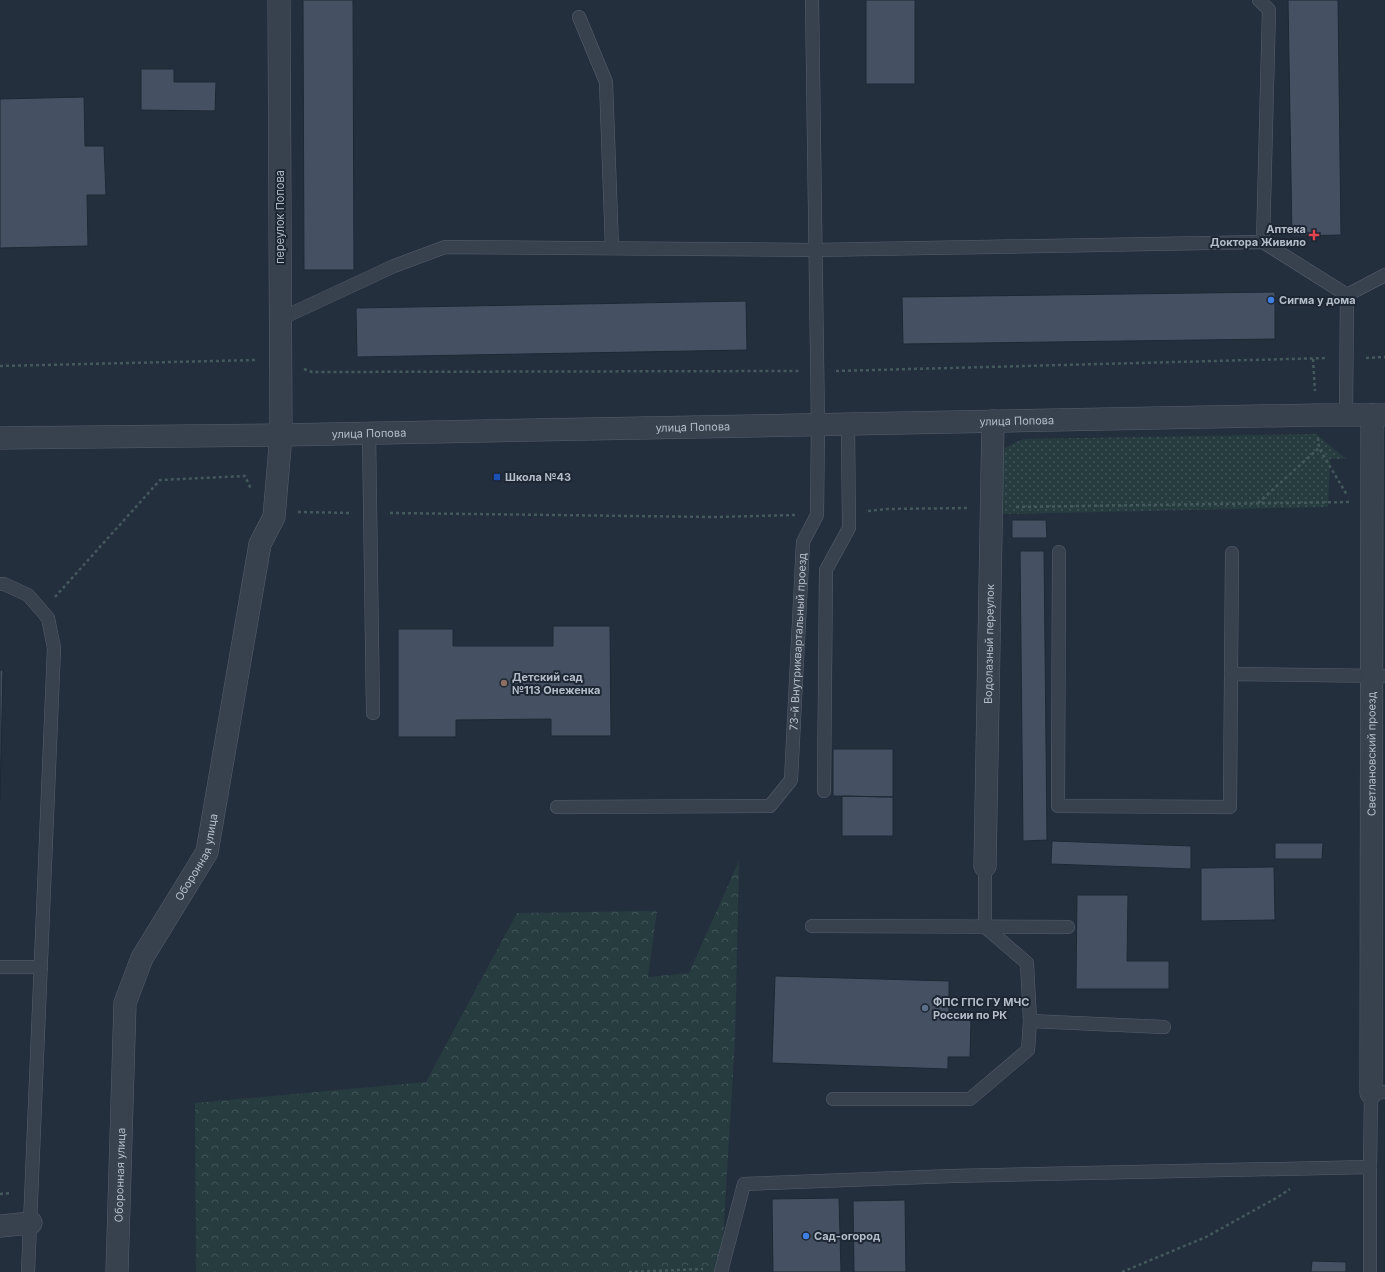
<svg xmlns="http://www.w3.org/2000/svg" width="1385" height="1272" font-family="Inter,sans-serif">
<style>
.grass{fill:url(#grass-dots)}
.forest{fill:url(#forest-crowns)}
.building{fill:#455162;stroke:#1f2835}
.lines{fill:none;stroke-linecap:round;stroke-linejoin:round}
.service-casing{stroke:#565f6c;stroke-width:14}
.minor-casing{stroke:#565f6c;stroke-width:23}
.tertiary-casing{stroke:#565f6c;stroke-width:23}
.path{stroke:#44595c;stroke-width:2.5;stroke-dasharray:3 3;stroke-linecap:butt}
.service{stroke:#38414e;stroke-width:13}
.minor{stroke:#38414e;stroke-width:22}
.tertiary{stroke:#38414e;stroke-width:22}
.health-dot{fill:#e0444e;stroke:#1d2633;stroke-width:1.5}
.shop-dot{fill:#3f7fe0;stroke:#1d2633;stroke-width:1.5}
.transit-dot{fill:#1a4fb4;stroke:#1d2633;stroke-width:1.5}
.education-dot{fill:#8d6e63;stroke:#1d2633;stroke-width:1.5}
.service-dot{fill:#5c6f8a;stroke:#1d2633;stroke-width:1.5}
.labels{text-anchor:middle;stroke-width:4;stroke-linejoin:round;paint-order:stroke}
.street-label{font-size:11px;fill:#b4bcc9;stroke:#1d2633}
.poi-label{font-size:11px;font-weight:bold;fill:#b4bcc9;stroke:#1d2633;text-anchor:start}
</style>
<defs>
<pattern id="grass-dots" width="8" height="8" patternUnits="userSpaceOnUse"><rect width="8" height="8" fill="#263c3f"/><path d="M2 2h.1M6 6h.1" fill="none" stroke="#435659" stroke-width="1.8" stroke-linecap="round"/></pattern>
<pattern id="forest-crowns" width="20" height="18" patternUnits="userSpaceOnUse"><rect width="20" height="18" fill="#263c3f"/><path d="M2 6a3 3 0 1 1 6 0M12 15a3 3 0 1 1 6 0" fill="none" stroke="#435659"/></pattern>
</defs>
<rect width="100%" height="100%" fill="#242f3e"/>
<path class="grass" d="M1316,434L1346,459H1330L1328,507L999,514L998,464L1005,448L1023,439Z"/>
<path class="forest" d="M739,861L735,1040L721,1272H196L195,1103L426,1082L517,913L657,911L648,977L689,973Z"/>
<path class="building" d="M303,0H353L354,270H304Z
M866,0H915V84H866Z
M1288,0H1338L1341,235L1292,236Z
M141,69H174V82H216L215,111L141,110Z
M84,97L85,146H104L106,195H87L88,246L0,248V99Z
M1275,292V339L903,344L902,297Z
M746,301L747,350L357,357L356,308Z
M1012,520H1046L1047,538H1012Z
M1020,551H1044L1047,840L1023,841Z
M553,626H610L611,736H551V719L456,720V737H398V629H453V646H553Z
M0,670H3L0,800Z
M833,749H893V797L833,796Z
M842,796L893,797V836H842Z
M1052,841L1191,846V869L1051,864Z
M1275,843H1323L1322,859H1275Z
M1274,867L1275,920L1201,921V868Z
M1077,895H1128L1127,961H1169V989H1076Z
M775,976L949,981V1019L971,1020L970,1057H948V1069L772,1063Z
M839,1198L841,1272H773L772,1199Z
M905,1200L906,1272H854L853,1201Z
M1312,1261L1346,1262V1272H1311Z"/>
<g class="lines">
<g class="service-casing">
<g id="service">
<path d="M1259,0L1269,10L1263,242"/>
<path d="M579,17L606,82L612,248"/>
<path d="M1347,295L1385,275"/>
<path d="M280,319L394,266L445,247L815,250L1263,242L1347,295"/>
<path d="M1346,415L1347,295"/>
<path d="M369,433L373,713"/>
<path d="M1059,552L1058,806L1230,807L1231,674L1385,676"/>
<path d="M0,584H4L28,595L48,618L54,648L28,1272"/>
<path d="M1231,674L1232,553"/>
<path d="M824,791L826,570L849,528L848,424"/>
<path id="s1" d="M557,807L770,806L791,780L803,542L817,515L818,425L812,0"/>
<path d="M812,926L1068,927"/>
<path d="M0,967H41"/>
<path d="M1030,1021L1164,1027"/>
<path d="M833,1099H970L1028,1050L1030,1021L1027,963L985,927V866"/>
<path d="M1370,1167V1272"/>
<path d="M721,1272L744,1184L952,1176L1370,1167L1371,1093L1385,1092"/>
</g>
</g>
<g class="minor-casing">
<g id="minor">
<path id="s2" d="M985,866L993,421"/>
<path id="s3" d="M1371,1093L1372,415"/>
<path d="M0,1226L31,1223"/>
<path id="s4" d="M117,1272L125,1003L142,958L207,852L260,544L274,517L281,435L279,0"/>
</g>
</g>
<g class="tertiary-casing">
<g id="tertiary">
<path id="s5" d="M0,438L281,435L1317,415H1385"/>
</g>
</g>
<path class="path" d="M1366,358L1385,357
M1313,359L1315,391
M0,366L257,360
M304,369L312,372L799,371
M836,371L1327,358
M1318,438L1319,448L1347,495
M1258,503L1319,448
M1016,507L1349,502
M868,511L887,509L969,508
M298,512L351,513
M390,513L715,517L795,515
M55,597L160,480L245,476L251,489
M0,1194L11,1193
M629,1272L703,1269
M1122,1272L1206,1237L1278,1197L1290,1189"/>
<use href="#service" class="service"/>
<use href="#minor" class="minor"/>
<use href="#tertiary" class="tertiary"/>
</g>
<path class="health-dot" d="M1312 229h4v4h4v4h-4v4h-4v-4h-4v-4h4z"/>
<g class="shop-dot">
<circle cx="1271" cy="300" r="4"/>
<circle cx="806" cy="1236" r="4"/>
</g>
<rect class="transit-dot" x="493" y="473" width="8" height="8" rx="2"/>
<circle class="education-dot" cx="504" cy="683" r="4"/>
<circle class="service-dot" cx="925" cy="1008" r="4"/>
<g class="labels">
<g class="street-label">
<text transform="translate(280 217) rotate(-90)" y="4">переулок Попова</text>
<text dy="4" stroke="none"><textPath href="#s5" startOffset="1017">улица Попова</textPath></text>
<text dy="4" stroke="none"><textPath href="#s5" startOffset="693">улица Попова</textPath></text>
<text dy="4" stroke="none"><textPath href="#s5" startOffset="369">улица Попова</textPath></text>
<text dy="4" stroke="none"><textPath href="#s1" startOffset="385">73-й Внутриквартальный проезд</textPath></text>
<text dy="4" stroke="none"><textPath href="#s2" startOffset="222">Водолазный переулок</textPath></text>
<text dy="4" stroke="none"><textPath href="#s3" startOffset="339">Светлановский проезд</textPath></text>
<text dy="4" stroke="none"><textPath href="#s4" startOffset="433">Оборонная улица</textPath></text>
<text dy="4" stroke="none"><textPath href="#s4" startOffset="97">Оборонная улица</textPath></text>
</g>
<g class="poi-label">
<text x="1306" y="233" text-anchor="end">Аптека<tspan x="1306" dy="13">Доктора Живило</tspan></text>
<text x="1279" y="304">Сигма у дома</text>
<text x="505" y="481">Школа №43</text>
<text x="512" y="681">Детский сад<tspan x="512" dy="13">№113 Онеженка</tspan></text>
<text x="933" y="1006">ФПС ГПС ГУ МЧС<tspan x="933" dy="13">России по РК</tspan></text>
<text x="814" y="1240">Сад-огород</text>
</g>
</g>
</svg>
